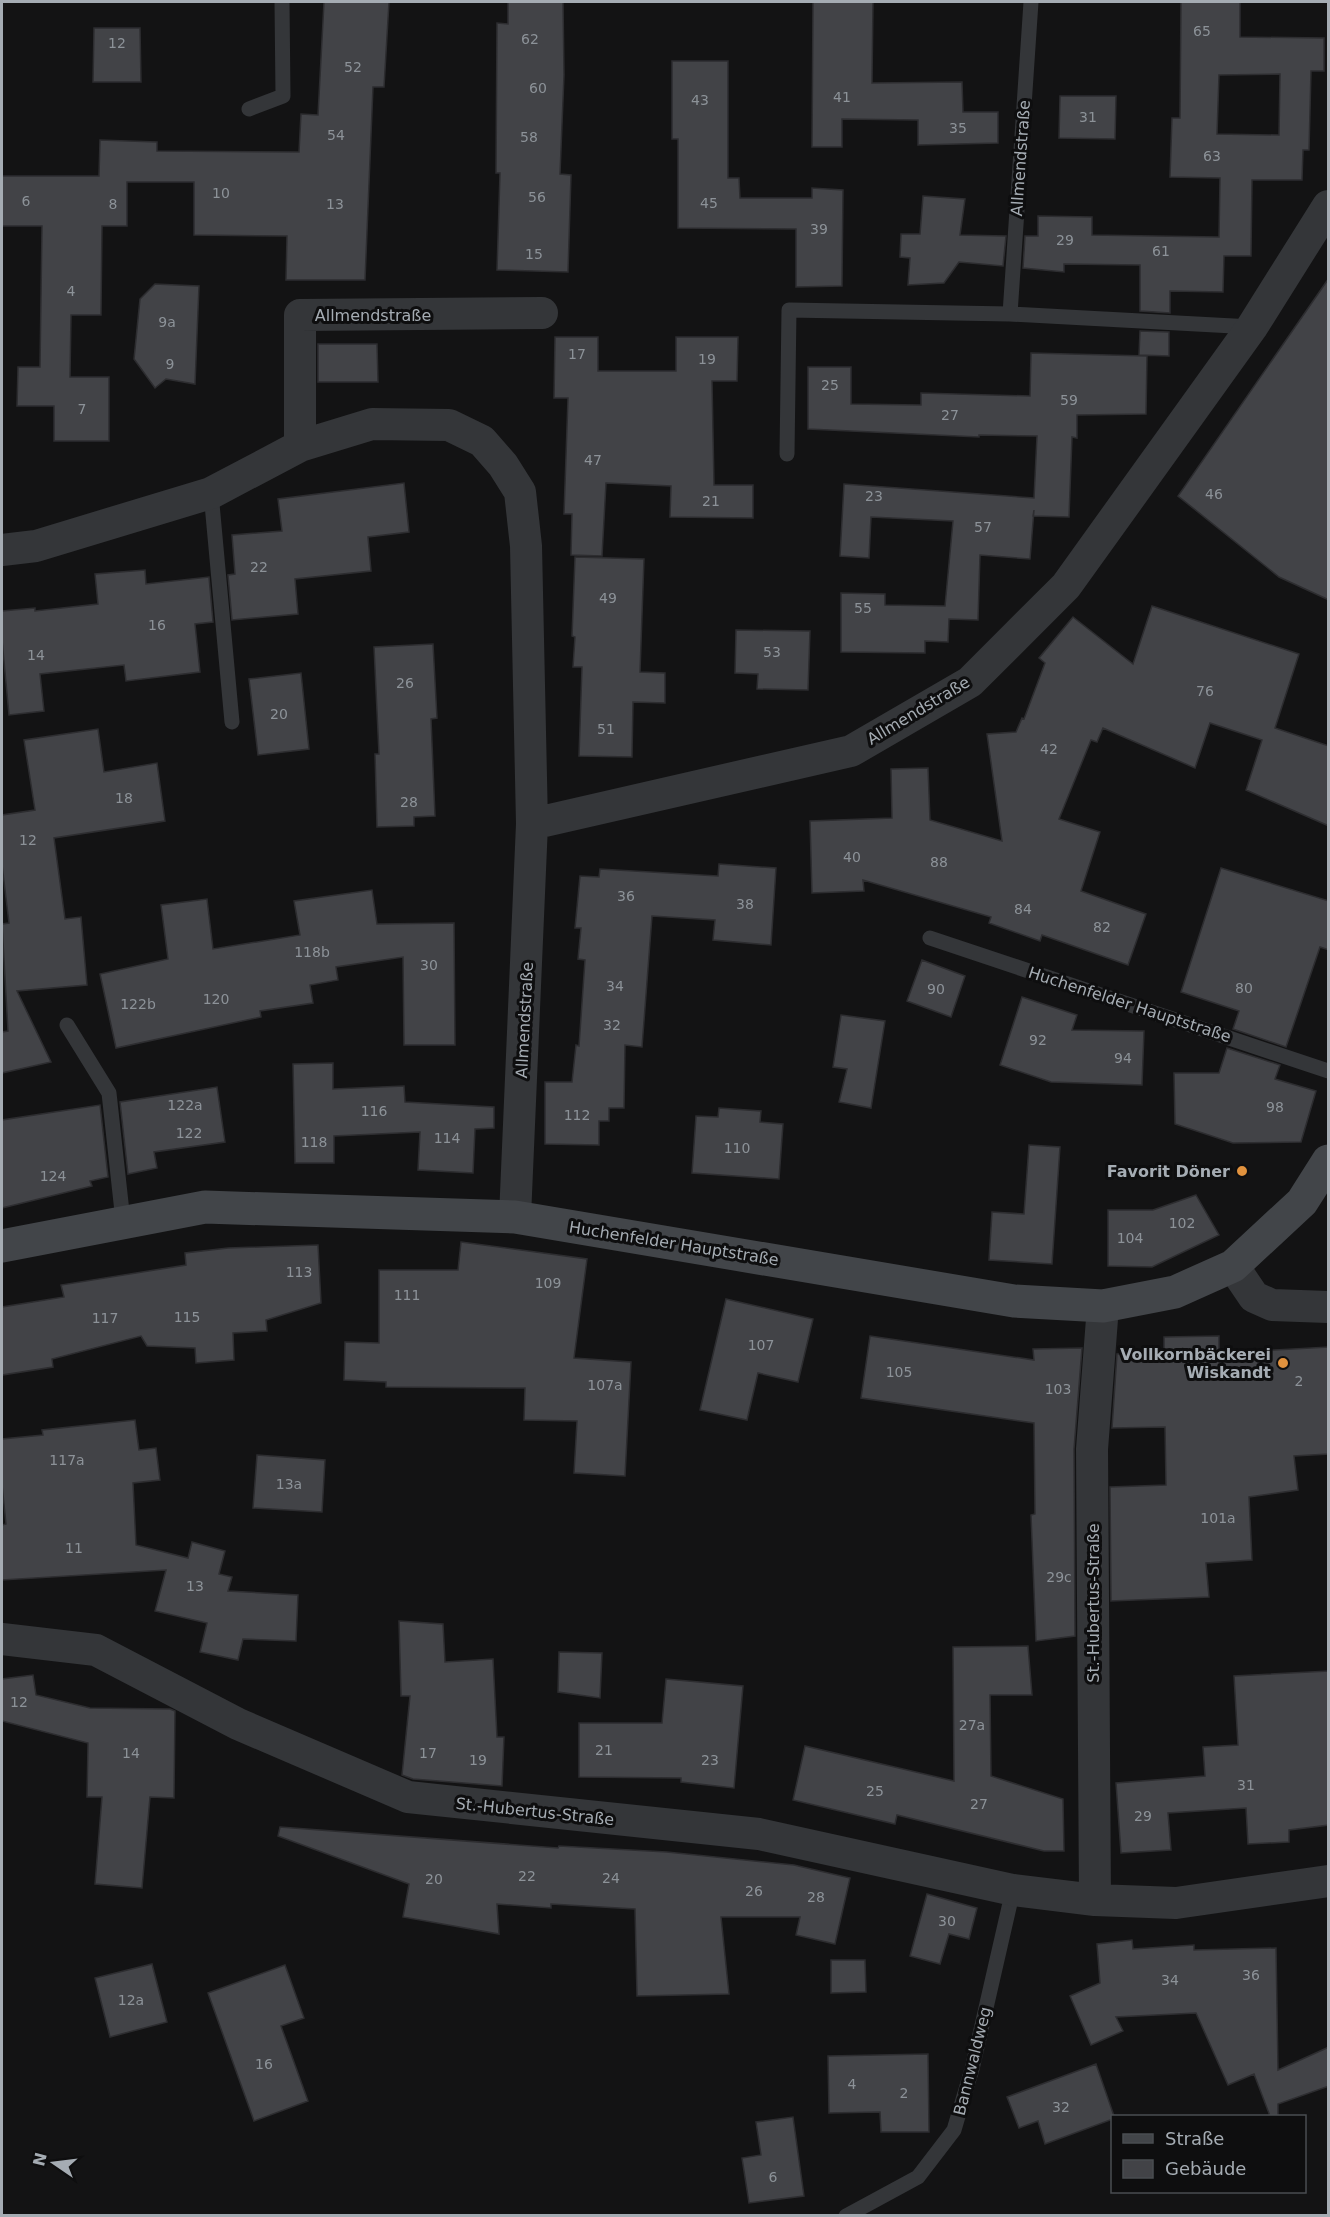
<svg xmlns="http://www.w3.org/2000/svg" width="1330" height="2217" font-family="'DejaVu Sans',sans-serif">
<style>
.building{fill:#424347;stroke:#2d2d30;stroke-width:1.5;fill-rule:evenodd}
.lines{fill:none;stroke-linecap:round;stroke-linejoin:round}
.lane{stroke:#343639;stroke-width:15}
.street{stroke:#343639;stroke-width:32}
.secondary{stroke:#424549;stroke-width:33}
.poi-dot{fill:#e1923e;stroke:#0e0e0f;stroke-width:2}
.labels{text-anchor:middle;stroke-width:6;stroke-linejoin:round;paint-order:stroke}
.number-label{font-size:14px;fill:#8c9298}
.street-label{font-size:16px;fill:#a5acb3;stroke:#0e0e0f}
.poi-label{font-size:16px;font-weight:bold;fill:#a5acb3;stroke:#0e0e0f;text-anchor:end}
</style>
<rect width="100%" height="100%" fill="#131314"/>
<path class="building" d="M324,2H389L384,87H373L365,280H286L287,236L194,235V182H127V226H102L101,315H71L70,377H109V441H54V406H17L18,367H40L42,226H2V176H99L100,140L157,142V151L299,152L301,114L318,115Z
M508,2H563L564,75L560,174L571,175L568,272L497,270L500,173H496L497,23L508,24Z
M813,2H873L872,83L962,82L963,112H998V143L918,145V120L842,119V147H812Z
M1181,2H1240V37L1324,38V71H1311L1309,150H1303L1302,180H1252L1251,256H1224L1223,292L1170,291V313L1140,311V265L1064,264V272L1023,268L1025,236H1038V216L1092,217V235L1219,237L1220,178L1170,177L1172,118H1180ZM1280,74L1279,135L1217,134L1219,75Z
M94,28H140L141,82H93Z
M672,61H728V178H739L740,198H812V188L843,190L842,286L796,287V229L678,228V139H672Z
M1060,96H1116L1115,139L1059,138Z
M923,196L965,199L960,235L1006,236L1003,266L959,262L944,283L908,285L910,258L900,257L901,234H920Z
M1329,278V600L1279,577L1178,496Z
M155,284L199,286L195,384L166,379L155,388L134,359L140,299Z
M1140,331L1169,332V356L1139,355Z
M555,337H598V371H676V337H738L737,381H712L714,485H753V518L670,517L671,486L606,483L602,556L571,555L572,514H564L568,398H554Z
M318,344H377L378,382H318Z
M1031,353L1147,356L1146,414L1077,415V438L1072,437L1069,517L1033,516L1034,510L1030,559L980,555L978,620L949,619L948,642L925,641V653L841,652V593L885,594V605L945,606L953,521L871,517L869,558L840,556L844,484L1034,498L1037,436L979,435V437L808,429V367H851V404L921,405V393L1030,396Z
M404,483L409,532L368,537L371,571L295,579L298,614L232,620L228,575L235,574L232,535L282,531L278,499Z
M575,557L644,559L640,672L665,673V703L633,702L632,757L579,756L582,667H573L575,637L572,636Z
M145,570L146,584L209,577L213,622L195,624L200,672L126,681L124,665L40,674L44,711L9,715L2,640V611L35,608V611L98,604L95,574Z
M1152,606L1299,654L1275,728L1329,746V826L1246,790L1262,740L1210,723L1195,768L1103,728L1097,742L1091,740L1059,819L1100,832L1081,891L1146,914L1128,965L1042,935L1040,941L989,923L991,917L863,880L864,891L812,893L810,821L892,818L891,769L928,768L930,820L1002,841L987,734L1016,732L1022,718L1024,719L1045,663L1039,658L1073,617L1133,664Z
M736,630L810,631L808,690L757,689L758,674L735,673Z
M433,644L437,718L431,719L435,816L414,817V826L377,827L375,754H379L374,647Z
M301,673L309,749L258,755L249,679Z
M98,729L104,772L157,763L165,821L54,838L65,919L81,917L87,985L17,991L51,1062L2,1073V1032L8,1031L2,924L9,923L2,865V815L35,810L24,740Z
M719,864L776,868L771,945L713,940L715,920L652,916L642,1047L625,1045L624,1108H609V1121H599V1145L545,1144V1082H572L576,1045L579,1046L585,960L578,959L581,928H575L580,876L599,877L600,869L718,876Z
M1221,868L1329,901V950L1320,947L1286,1047L1233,1029L1239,1011L1181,992Z
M372,890L377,924L454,923L455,1045H404L403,957L336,967L338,980L310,985L313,1003L260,1011L261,1017L116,1048L100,974L168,959L161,905L207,899L213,949L300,935L294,901Z
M922,960L965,976L951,1017L907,1001Z
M1022,997L1077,1015L1072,1030L1144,1031L1142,1085L1051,1082L1000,1065Z
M841,1015L885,1021L871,1108L839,1102L847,1069L833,1067Z
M1227,1048L1280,1065L1275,1079L1316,1091L1301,1142L1233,1143L1175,1124L1174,1073H1219Z
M333,1063V1089L404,1086L405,1102L494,1107V1128L475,1129L473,1173L418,1170L420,1132L334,1136V1163H295L293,1064Z
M217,1087L225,1142L154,1152L157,1168L128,1174L120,1102Z
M100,1105L108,1177L90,1181L92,1186L2,1208V1120Z
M719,1108L761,1111L760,1122L783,1124L779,1179L692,1173L696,1116L718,1117Z
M1029,1145L1060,1147L1052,1264L989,1260L992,1212L1024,1214Z
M1196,1195L1219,1235L1152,1267L1108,1266V1210H1153Z
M461,1242L587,1259L574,1358L631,1362L625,1476L574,1473L577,1421L524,1420L525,1388L386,1387V1382L344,1380L345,1342L379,1343V1270H458Z
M318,1245L321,1303L266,1320L267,1331L233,1333L234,1360L196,1363L195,1348L147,1346L141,1336L52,1359L53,1367L2,1375V1307L64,1297L61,1285L186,1265L185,1253L228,1248Z
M726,1299L813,1319L798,1382L758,1373L747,1420L700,1410Z
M870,1336L1034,1360L1033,1349L1082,1348L1074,1449L1075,1636L1036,1641L1031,1515L1035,1514L1034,1423L861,1398Z
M1219,1336V1353L1329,1347V1454L1294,1456L1298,1490L1249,1497L1252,1560L1206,1563L1209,1597L1111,1601L1110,1487L1166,1485L1165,1427L1112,1428L1117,1354L1164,1353V1337Z
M135,1420L139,1450L156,1448L160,1480L133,1483L136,1545L188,1558L192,1542L225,1551L219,1574L232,1577L228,1591L298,1595L296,1641L243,1639L238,1660L200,1652L207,1623L155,1611L166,1570L2,1580V1525L6,1524L2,1485V1439L43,1435L42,1430Z
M257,1455L325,1460L322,1512L253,1508Z
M399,1621L443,1624L445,1662L493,1659L497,1737H504L502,1786L413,1779L402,1775L410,1696H401Z
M1028,1646L1032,1695H990L991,1776L1063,1799L1064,1851H1044L897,1815L895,1824L793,1800L805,1746L954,1781L953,1647Z
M559,1652L602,1653L600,1698L558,1692Z
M1329,1671V1825L1289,1830V1842L1248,1844L1246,1808L1168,1813L1171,1850L1121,1853L1116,1783L1205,1776L1203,1747L1238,1745L1234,1676Z
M33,1675L36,1695L90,1708L170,1709L175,1711L174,1798L150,1797L142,1888L95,1884L102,1797H87L88,1743L2,1721V1679Z
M666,1679L743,1686L734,1788L681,1782V1778L579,1777V1723H662Z
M280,1827L558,1848L559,1846L667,1852L794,1865L850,1878L835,1944L796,1935L800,1917H721L729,1994L637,1996L635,1909L551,1904V1908L497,1904L499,1934L403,1917L409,1884L278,1836Z
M927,1894L977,1908L969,1939L949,1934L940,1964L910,1956Z
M1132,1940L1133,1949L1194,1945V1950L1276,1948L1278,2070L1329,2047V2086L1278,2104V2116H1270L1254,2074L1228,2085L1196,2013L1116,2017L1123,2031L1091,2045L1070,1996L1100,1983L1097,1944Z
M831,1960H865L866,1992L831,1993Z
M152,1964L167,2022L110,2037L95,1978Z
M285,1965L304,2018L281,2026L308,2101L254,2121L208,1993Z
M928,2054L929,2132H881L880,2112L829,2113L828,2056Z
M1096,2064L1114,2116L1113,2119L1045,2144L1038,2121L1019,2128L1007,2097Z
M793,2117L804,2196L749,2203L742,2158L761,2155L756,2122Z"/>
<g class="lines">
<path class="lane" d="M249,109L283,96L282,2
M1010,314L1031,2
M787,454L789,310L1010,314L1252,327
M211,493L232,722
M930,938L1328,1071
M67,1025L109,1093L123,1221
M846,2216L918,2177L954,2130L972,2069L1013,1890"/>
<path class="street" d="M300,446V315L542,313
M2,550L36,546L211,493L300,446L372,424L449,425L482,441L503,465L520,492L526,546L532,824L515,1217
M532,824L851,751L970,682L1066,586L1252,327L1328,206
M1233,1266L1254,1297L1272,1305L1328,1307
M2,1639L96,1650L238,1724L408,1797L759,1834L1013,1890L1095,1900L1176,1903L1328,1881
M1095,1900L1092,1449L1103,1306"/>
<path class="secondary" d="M2,1246L205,1207L515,1217L1014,1301L1103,1306L1175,1292L1233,1266L1302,1202L1328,1161"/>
</g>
<g class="poi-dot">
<circle cx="1242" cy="1171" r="6"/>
<circle cx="1283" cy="1363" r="6"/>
</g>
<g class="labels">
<g class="number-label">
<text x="1202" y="36">65</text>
<text x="530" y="44">62</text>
<text x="117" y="48">12</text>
<text x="353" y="72">52</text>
<text x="538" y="93">60</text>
<text x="842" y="102">41</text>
<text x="700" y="105">43</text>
<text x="1088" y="122">31</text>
<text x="958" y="133">35</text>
<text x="336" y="140">54</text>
<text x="529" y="142">58</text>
<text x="1212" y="161">63</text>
<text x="221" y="198">10</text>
<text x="537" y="202">56</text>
<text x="26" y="206">6</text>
<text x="709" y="208">45</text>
<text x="113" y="209">8</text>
<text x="335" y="209">13</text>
<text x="819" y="234">39</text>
<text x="1065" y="245">29</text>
<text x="1161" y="256">61</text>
<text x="534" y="259">15</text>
<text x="71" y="296">4</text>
<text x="167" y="327">9a</text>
<text x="577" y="359">17</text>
<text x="707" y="364">19</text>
<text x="170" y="369">9</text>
<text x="830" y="390">25</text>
<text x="1069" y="405">59</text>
<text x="82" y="414">7</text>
<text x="950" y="420">27</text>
<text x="593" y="465">47</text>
<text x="1214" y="499">46</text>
<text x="874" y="501">23</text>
<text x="711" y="506">21</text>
<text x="983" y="532">57</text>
<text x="259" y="572">22</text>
<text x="608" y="603">49</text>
<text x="863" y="613">55</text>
<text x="157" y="630">16</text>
<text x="772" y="657">53</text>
<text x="36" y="660">14</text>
<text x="405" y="688">26</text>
<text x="1205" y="696">76</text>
<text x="279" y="719">20</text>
<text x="606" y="734">51</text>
<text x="1049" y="754">42</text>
<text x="124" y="803">18</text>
<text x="409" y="807">28</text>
<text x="28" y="845">12</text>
<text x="852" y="862">40</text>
<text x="939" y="867">88</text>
<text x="626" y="901">36</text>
<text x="745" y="909">38</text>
<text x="1023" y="914">84</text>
<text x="1102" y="932">82</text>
<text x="312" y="957">118b</text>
<text x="429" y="970">30</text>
<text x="615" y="991">34</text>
<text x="1244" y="993">80</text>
<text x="936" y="994">90</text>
<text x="216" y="1004">120</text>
<text x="138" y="1009">122b</text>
<text x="612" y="1030">32</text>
<text x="1038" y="1045">92</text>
<text x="1123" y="1063">94</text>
<text x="185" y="1110">122a</text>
<text x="1275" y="1112">98</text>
<text x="374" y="1116">116</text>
<text x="577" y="1120">112</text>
<text x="189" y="1138">122</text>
<text x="447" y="1143">114</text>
<text x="314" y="1147">118</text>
<text x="737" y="1153">110</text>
<text x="53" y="1181">124</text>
<text x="1182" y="1228">102</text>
<text x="1130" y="1243">104</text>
<text x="299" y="1277">113</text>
<text x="548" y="1288">109</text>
<text x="407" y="1300">111</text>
<text x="187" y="1322">115</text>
<text x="105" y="1323">117</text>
<text x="761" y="1350">107</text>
<text x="899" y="1377">105</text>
<text x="1299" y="1386">2</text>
<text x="605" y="1390">107a</text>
<text x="1058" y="1394">103</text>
<text x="67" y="1465">117a</text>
<text x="289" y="1489">13a</text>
<text x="1218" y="1523">101a</text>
<text x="74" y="1553">11</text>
<text x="1059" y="1582">29c</text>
<text x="195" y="1591">13</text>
<text x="19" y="1707">12</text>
<text x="972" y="1730">27a</text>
<text x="604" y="1755">21</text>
<text x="131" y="1758">14</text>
<text x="428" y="1758">17</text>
<text x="478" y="1765">19</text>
<text x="710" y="1765">23</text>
<text x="1246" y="1790">31</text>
<text x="875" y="1796">25</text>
<text x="979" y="1809">27</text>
<text x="1143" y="1821">29</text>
<text x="527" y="1881">22</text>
<text x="611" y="1883">24</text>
<text x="434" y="1884">20</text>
<text x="754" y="1896">26</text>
<text x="816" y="1902">28</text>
<text x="947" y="1926">30</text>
<text x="1251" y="1980">36</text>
<text x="1170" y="1985">34</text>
<text x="131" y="2005">12a</text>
<text x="264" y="2069">16</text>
<text x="852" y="2089">4</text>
<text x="904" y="2098">2</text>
<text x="1061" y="2112">32</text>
<text x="773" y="2182">6</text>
</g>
<g class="street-label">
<text transform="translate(1020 158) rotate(-86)" y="6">Allmendstraße</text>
<text x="373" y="321">Allmendstraße</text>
<text transform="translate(918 710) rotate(-31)" y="6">Allmendstraße</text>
<text transform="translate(1130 1004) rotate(18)" y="6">Huchenfelder Hauptstraße</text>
<text transform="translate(524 1020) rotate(-87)" y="6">Allmendstraße</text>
<text transform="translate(674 1243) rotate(9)" y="6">Huchenfelder Hauptstraße</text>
<text transform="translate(1093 1603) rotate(-90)" y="6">St.-Hubertus-Straße</text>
<text transform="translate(535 1811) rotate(6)" y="6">St.-Hubertus-Straße</text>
<text transform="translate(972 2061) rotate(-76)" y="6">Bannwaldweg</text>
</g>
<g class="poi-label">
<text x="1230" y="1177">Favorit Döner</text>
<text x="1271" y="1360">Vollkornbäckerei<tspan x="1271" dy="18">Wiskandt</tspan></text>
</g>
</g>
<rect width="1330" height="2217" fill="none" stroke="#a5acb3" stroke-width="6"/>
<rect x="1111" y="2115" width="195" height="78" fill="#0e0e0f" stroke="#4a4d51" stroke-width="1.5"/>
<rect x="1123" y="2134" width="30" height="9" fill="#424549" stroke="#4a4d51" stroke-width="1.5"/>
<text x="1165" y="2145" font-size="18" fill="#a5acb3">Straße</text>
<rect x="1123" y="2160" width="30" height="18" fill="#424347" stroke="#4a4d51" stroke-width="1.5"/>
<text x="1165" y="2175" font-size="18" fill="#a5acb3">Gebäude</text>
<g transform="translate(54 2163) rotate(284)" stroke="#0e0e0f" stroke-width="4.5" paint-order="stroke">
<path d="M0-4.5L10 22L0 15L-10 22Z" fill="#a5acb3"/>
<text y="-9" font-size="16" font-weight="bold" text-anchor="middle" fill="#a5acb3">N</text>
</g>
</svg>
